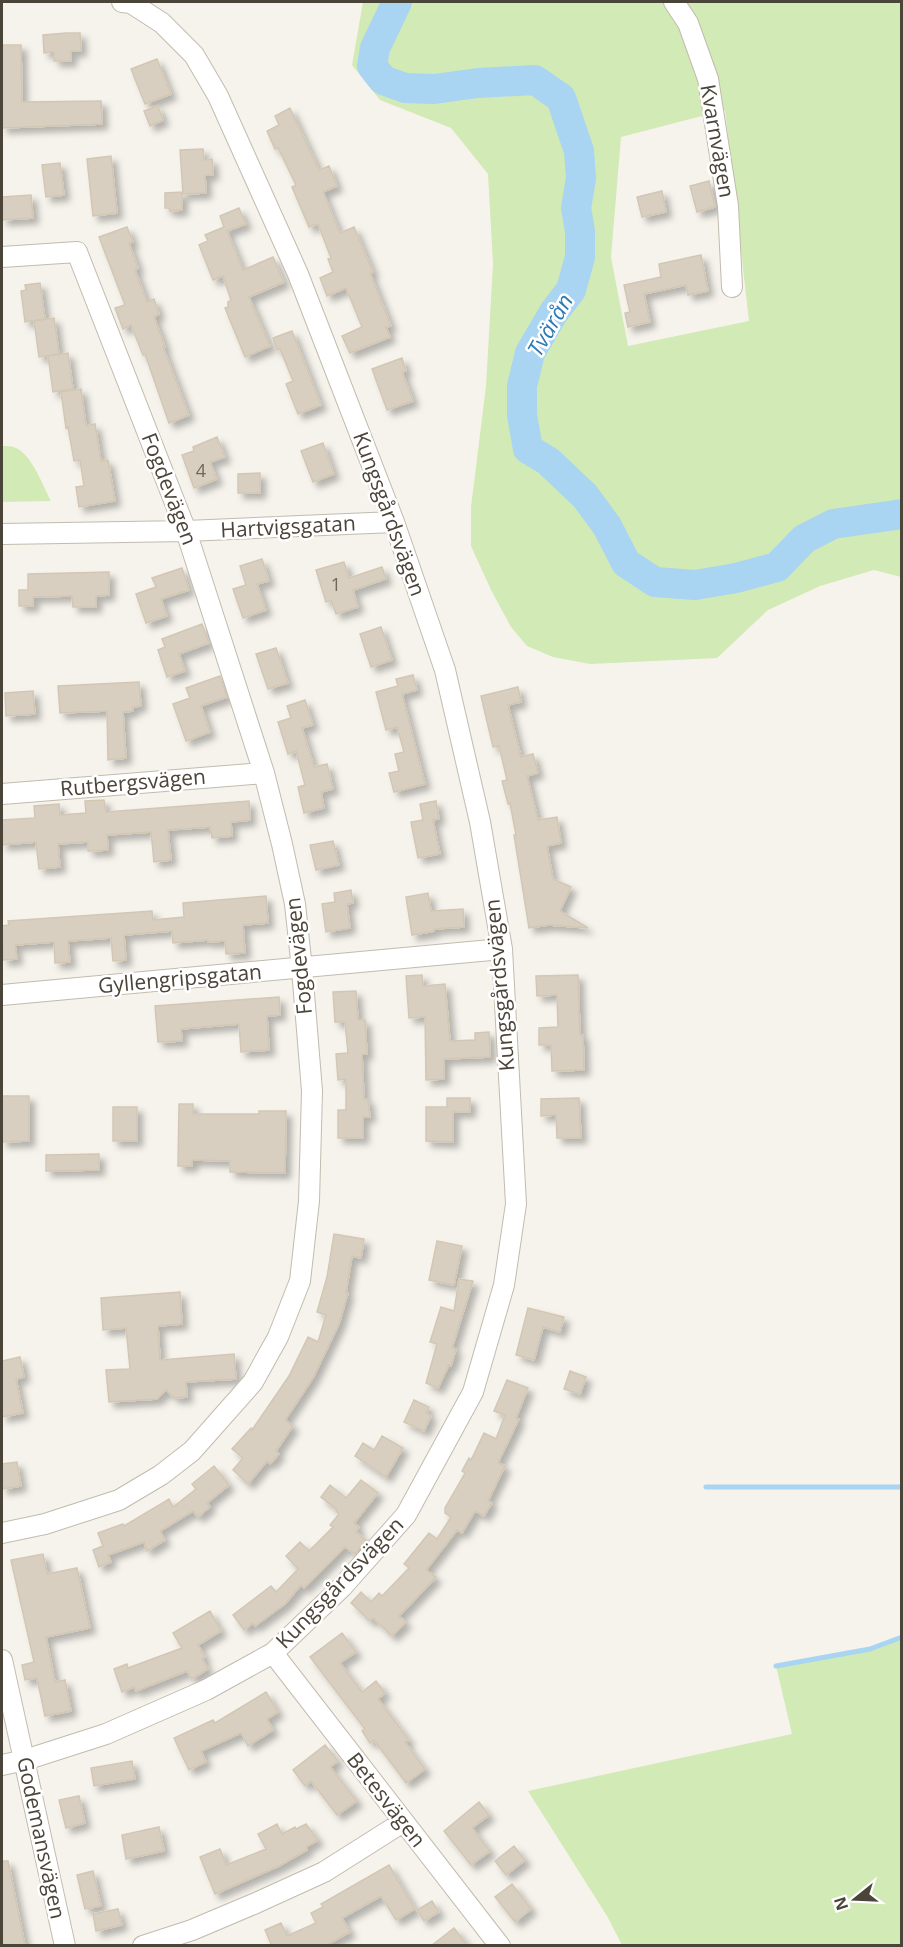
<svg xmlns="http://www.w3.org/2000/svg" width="903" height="1947" font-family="'Open Sans',sans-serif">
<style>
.green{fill:#d2eab5;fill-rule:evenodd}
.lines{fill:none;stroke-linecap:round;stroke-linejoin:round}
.stream{stroke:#a9d4f2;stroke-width:5}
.river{stroke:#a9d4f2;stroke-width:30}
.building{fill:#d8cfc1;stroke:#d3c7b4;stroke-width:1.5;filter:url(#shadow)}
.minor-casing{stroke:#c2bbae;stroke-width:22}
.minor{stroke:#fff;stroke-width:20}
.labels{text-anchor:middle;stroke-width:5;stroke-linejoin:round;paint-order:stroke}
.number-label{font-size:18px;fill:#6e675b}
.street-label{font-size:21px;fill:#4b4439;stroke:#fff}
.water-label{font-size:22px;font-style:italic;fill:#2e7ab2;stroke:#fff}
</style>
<defs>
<filter id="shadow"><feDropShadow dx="5.5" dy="5.5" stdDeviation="3" flood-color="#0004"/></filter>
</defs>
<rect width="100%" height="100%" fill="#f6f3ec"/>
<path class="green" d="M363,2H901V577L874,570L820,586L768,610L717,658L590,664L553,657L527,646L511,627L491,590L471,546V507L486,386L493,264L488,174L451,128L380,100L352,65ZM725,110L749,321L628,346L611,257L621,137Z
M2,446C6,446 12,446 16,448C32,455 43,486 51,501L2,502Z
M901,1637V1945H622L607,1916L528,1791L792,1734L776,1666L870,1649Z"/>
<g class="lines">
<path class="stream" d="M706,1487H902
M776,1666L870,1649L902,1637"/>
<path class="river" d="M397,2L375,48L372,66L383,80L405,88L434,89L478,83L535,80L561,98L579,151L581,178L576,208L580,231V257L571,290L554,312L530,353L522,386V415L528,449L548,461L585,496L607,526L626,563L655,582L695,585L736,578L777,567L804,539L833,524L902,514"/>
</g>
<path class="building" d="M67,33H80L81,51H71V61H54V52L44,53L43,35Z
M2,45H21L22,102L101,101L102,124L2,128Z
M157,59L171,94L145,104L131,69Z
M158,106L163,120L150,126L144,111Z
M290,108L319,170L329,166L337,186L323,192L340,233L354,227L373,272L370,273L391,326L386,327L390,337L350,353L342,336L362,327L346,288L327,296L320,278L333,272L328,259L331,258L318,224L309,227L292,187L296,185L278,148L275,149L267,131L279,125L275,116Z
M203,149L204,160L212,159L213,175H205L206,193L183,194L180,150Z
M111,156L117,213L93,216L87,159Z
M60,163L64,195L46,197L42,165Z
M709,181L715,207L697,212L690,186Z
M662,191L666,212L642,217L637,197Z
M182,192V210L170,211L169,208H165V193Z
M31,195L33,218L2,220V197Z
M239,208L246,224L227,231L243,270L273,257L284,282L249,297L270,346L245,357L225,308L228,307V302L231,300L223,276L213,280L199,245L208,241L205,235L224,227L220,216Z
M127,227L133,242L129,243L138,268L135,270L147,302L154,299L159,314L154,317L165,347H163L189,415L169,423L145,354L143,355L131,325L123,329L115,308L125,305L99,237Z
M701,255L708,291L688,295L686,285L644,294L650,322L628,327L625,313L630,312L624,285L661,277L659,264Z
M40,283L45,319L25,322L21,291L26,290L25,285Z
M54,318L59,354L39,357L34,321Z
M292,331L321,405L298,414L286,384L293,381L280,349L277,350L273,338Z
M68,353L73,389L53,392L48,356Z
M402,358L406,371L402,372L413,401L387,410L372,369Z
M81,389L86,426L95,424L101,461L108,460L115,501L79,507L76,487L84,486L80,460L74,461L68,427L66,428L61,392Z
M217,437L225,457L210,462L217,479L194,488L182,455L194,451L193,447Z
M323,443L334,474L313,482L301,451Z
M260,473V493H238V474Z
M262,559L269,581L257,584L266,610L243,618L233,589L246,585L240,566Z
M344,562L349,578L382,567L386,579L353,590L358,607L336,614L331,600L326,602L316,570Z
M182,568L189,590L161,599L167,616L146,623L136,594L156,587L152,578Z
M109,572V595L96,596V607H73L72,596L33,597V606H19V590H28V574Z
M202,624L209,643L179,654L185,671L167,677L158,650L165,647L162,639Z
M381,627L392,660L371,667L360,634Z
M276,648L288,683L268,689L256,654Z
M413,675L417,690L402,694L425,784L394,792L389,773L399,771L395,754L404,752L397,727L386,730L376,692L398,686L396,679Z
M220,676L227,697L201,706L210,732L186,741L173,704L190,698L186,688Z
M139,682L141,706L132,707L133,711L123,712L126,758L108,760L107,711L60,713L58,686Z
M518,687L521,702L508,705L521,757L533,754L538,773L527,776L538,820L557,817L561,843L547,846L553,879L571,887L560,911L588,928L549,925L529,928L514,835H516L510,803L508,804L502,781L507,780L499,746L493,747L481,696Z
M33,691L35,714L6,716L5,693Z
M305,700L313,725L302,728L314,767L327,764L333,789L321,792L324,808L304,813L298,787L305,785L296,751L288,754L278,722L291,718L287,706Z
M104,800L106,812L249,801L250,820L231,822L232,836L212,838L210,827L168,830L171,860L154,862L151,832L107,835L108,850L88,851V842L58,844L60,867L39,869L36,842L2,845V820L35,818L34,806L59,804L60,815L86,813L85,801Z
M436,801L439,819L433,820L440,854L418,858L411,822L423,820L420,804Z
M333,841L339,865L316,870L310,845Z
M351,890L353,903L347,904L350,928L326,932L322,904L335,902L334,893Z
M428,893L431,911L463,909L464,927L434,929V931L412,935L406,897Z
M266,896L268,923L243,925L245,953L226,954L225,941L208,942V940L173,943L172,931L124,935L126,960L113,961L111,938L68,941L70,962L55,963L54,942L15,945L17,959L3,960L2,926L9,925L8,921L152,911L153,920L184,917L183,903Z
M422,975L423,986L445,984L450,1041L475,1040V1033L489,1032L490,1057L444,1059V1079L426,1080L425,1017L409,1018L406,976Z
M578,975L580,1035H583L584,1070L552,1071L551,1045H539V1028L558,1027L557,995L537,996L536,976Z
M356,991L358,1020H365L367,1054H362L364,1099H368L370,1117H363V1138H338V1110H346V1079L338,1080L336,1054L348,1053L345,1022H335L333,992Z
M279,997L280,1015L267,1016L269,1050L241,1052L239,1024L181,1029L182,1041L158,1042L155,1006Z
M2,1096H29V1141L2,1142Z
M447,1098H470V1112H453V1142L426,1141V1107H447Z
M579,1098L581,1138H557L556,1115L541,1116V1099Z
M179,1104H193V1114H259V1111H286L285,1173L230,1172V1161L192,1160V1166H178Z
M113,1107H137V1141H113Z
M99,1154V1170L46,1171V1155Z
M334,1234L364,1239L361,1258L352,1256L346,1293H348L339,1324L313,1378L285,1420L293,1426L276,1451L279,1454L270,1464L267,1461L248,1484L233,1470L243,1458L232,1449L251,1428L252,1430L289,1376L308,1337L318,1342L326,1315L317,1312L327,1277Z
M437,1241L462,1246L454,1285L429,1280Z
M459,1279L473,1281L452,1348L456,1349L451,1366L449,1365L438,1388L426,1383L437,1344L430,1342L441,1307L454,1311Z
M180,1292L182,1324L158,1326L160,1360L234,1354L236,1379L186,1382L187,1397L175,1398L166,1390L157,1399L109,1402L106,1370L130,1369L126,1328L103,1330L101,1298Z
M528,1308L564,1317L560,1332L543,1327L534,1360L516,1355Z
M20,1357L24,1377L16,1379L23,1413L2,1417V1361Z
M570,1371L586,1377L580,1394L564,1389Z
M507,1380L528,1388L516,1418L519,1419L498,1463L505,1466L488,1501L492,1503L484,1516L475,1511L462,1533L457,1530L426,1570L436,1577L399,1616L406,1622L392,1636L373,1618L370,1621L351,1603L361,1592L371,1602L379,1593L382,1596L409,1568L404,1564L429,1533L437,1539L451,1517L445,1513V1508L465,1473L462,1471L469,1458L471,1460L484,1433L496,1439L505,1415L494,1411Z
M414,1400L429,1407L426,1413L431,1416L424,1431L404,1422Z
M382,1436L403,1448L386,1477L355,1456L363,1443L374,1450Z
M17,1462L21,1486L2,1489V1464Z
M214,1466L229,1485L207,1503L210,1507L198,1517L193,1511L160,1531L165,1540L147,1551L144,1542L108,1555L111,1562L99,1567L93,1550L103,1546L98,1533L123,1524L124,1526L169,1499L173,1507L196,1489L192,1484Z
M361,1480L378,1493L354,1523L359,1527L356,1532L366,1540L355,1554L345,1547L304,1588L301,1585L285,1604L255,1626L253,1623L244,1630L233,1615L271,1586L276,1592L298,1569L286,1556L300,1542L309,1551L333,1527L330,1525L339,1514L336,1511L337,1510L321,1497L330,1485L346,1498Z
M43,1554L47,1574L77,1568L90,1628L46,1637L55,1682L65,1680L71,1711L45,1716L37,1678L25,1680L22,1665L34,1662L11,1560Z
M210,1611L221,1631L198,1645L205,1657L202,1659L208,1669L192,1679L187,1671L136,1691L134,1687L122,1692L114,1669L127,1664L128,1668L182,1648L173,1633Z
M342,1633L356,1652L340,1663L362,1692L376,1681L385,1693L378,1699L409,1740L405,1742L425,1769L406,1783L374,1740L370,1743L362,1731L365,1729L310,1657Z
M266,1692L278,1712L267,1719L273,1730L248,1746L241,1733L201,1751L206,1762L189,1770L174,1738L213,1720L215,1723Z
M325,1745L338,1761L330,1767L357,1801L337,1815L311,1781L305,1786L293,1770Z
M132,1761L135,1779L94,1786L91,1768Z
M79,1796L85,1823L66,1828L59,1800Z
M479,1802L489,1815L472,1828L490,1851L471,1865L444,1831Z
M277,1824L282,1834L295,1827L296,1829L306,1824L318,1840L306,1847L307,1850L279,1866L215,1894L200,1857L220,1849L226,1865L266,1849L258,1834Z
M159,1827L164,1851L126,1859L122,1835Z
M514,1846L525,1860L506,1875L495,1861Z
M2,1861H8L25,1946H2Z
M389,1865L415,1909L396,1920L381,1896L342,1918L350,1932L325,1946H268L271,1944L265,1930L281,1923L287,1936L316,1923L311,1913L323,1907L321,1904Z
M93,1871L101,1906L85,1909L77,1875Z
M512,1884L531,1909L515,1922L495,1897Z
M432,1901L439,1912L424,1921L417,1910Z
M118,1909L122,1925L96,1931L93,1914Z
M454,1928L468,1946H431Z"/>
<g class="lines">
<g class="minor-casing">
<path id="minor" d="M674,2L688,23L708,79L728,206L732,287
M2,257L77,252L186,531L264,773L282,844L295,904L302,969L312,1091L309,1201L300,1281L278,1337L253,1382L192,1451L161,1475L119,1500L45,1524L2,1533
M2,534L186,531L394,522
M2,794L264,773
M2,995L502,949
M273,1653L500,1946
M2,1660L65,1946
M2,1765L25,1760L106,1734L206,1690L273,1653L342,1587L406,1515L473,1392L504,1285L516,1204L502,949L480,822L445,670L394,522L298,274L218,96L194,55L162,23L131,3L122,2
M143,1946L192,1930L256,1903L324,1872L403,1822"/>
</g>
<use href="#minor" class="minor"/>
</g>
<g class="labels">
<g class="number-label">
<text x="201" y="477">4</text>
<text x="336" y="591">1</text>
</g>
<g class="street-label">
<text transform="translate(717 141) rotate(80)" y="7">Kvarnvägen</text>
<text transform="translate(169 489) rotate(69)" y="7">Fogdevägen</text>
<text transform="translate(389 514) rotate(70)" y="7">Kungsgårdsvägen</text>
<text transform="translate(288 527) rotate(-3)" y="7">Hartvigsgatan</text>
<text transform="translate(133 783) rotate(-5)" y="7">Rutbergsvägen</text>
<text transform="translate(299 956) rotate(-96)" y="7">Fogdevägen</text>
<text transform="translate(180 979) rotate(-5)" y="7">Gyllengripsgatan</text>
<text transform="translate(500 985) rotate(-95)" y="7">Kungsgårdsvägen</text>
<text transform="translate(340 1583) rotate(-46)" y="7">Kungsgårdsvägen</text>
<text transform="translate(386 1800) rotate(52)" y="7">Betesvägen</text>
<text transform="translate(41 1838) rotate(78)" y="7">Godemansvägen</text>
</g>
<g class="water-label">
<text transform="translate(550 325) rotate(-60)" y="8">Tvärån</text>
</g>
</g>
<rect width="903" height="1947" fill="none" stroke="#4b4439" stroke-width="6"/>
<g transform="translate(855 1899) rotate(252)" stroke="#ffffff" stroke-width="4.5" paint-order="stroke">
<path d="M0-4.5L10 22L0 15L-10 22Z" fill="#4b4439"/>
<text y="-9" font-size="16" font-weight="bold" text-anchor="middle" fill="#4b4439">N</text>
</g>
</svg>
